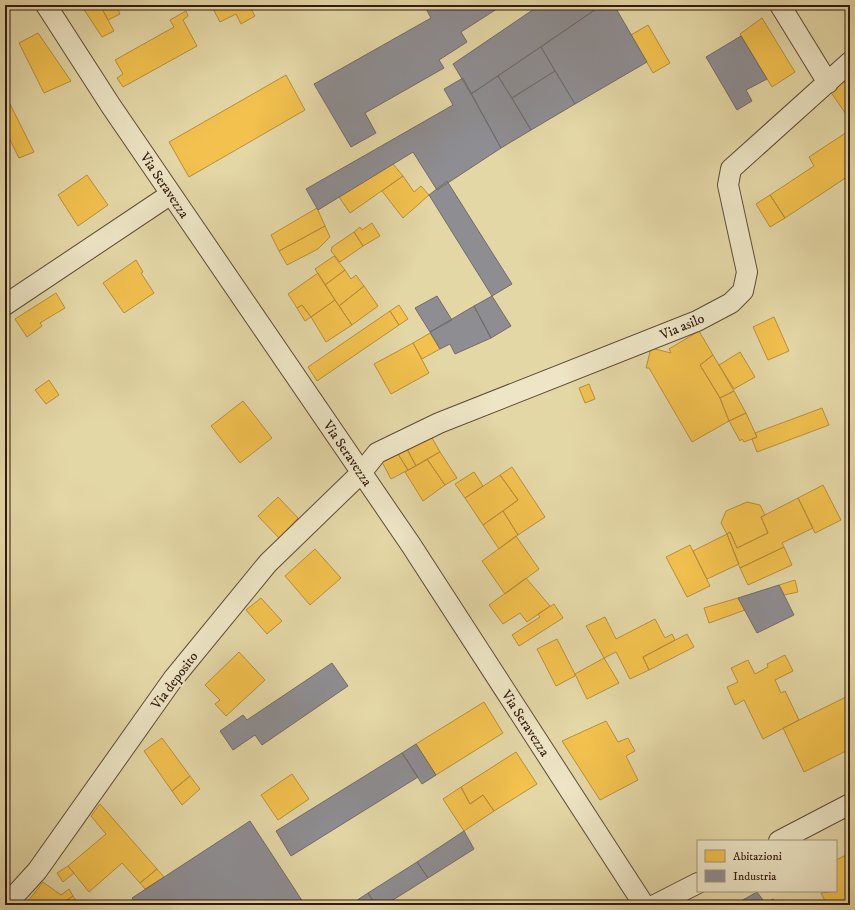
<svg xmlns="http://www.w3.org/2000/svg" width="855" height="910" font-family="'IM FELL DW Pica',serif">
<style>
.homes{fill:#f2c14e;stroke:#b98f3b}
.industry{fill:#8d8d92;stroke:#726b6b}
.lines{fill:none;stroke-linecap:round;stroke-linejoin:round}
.minor-casing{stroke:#5f4a35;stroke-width:22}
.minor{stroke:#ede5c5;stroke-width:20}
.labels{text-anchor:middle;stroke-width:4;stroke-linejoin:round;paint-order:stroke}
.street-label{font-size:14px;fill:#331b0f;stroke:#ede5c5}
</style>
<rect width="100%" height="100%" fill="#e4d7a6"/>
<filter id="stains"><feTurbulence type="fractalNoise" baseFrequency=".005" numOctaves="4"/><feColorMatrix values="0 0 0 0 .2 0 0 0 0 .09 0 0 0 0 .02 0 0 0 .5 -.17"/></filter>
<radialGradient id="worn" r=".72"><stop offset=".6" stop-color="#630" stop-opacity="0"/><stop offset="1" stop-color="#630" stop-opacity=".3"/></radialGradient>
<path class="homes" d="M81,5H100L114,31L102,37Z
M100,5H116L120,14L108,20Z
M211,5H249L255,16L241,24L236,14L220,22Z
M186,11L188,16L183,20L197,46L123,87L117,78L123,74L115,60L174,27L170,20Z
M762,18L795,72L772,87L740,34Z
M648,25L670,63L653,73L631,35Z
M38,33L71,81L44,93L19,43Z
M286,75L305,110L189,177L169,142Z
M842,79L850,89V120L828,88Z
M5,93L10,104L5,106Z
M10,104L34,152L19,158L5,130V106Z
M5,130L10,141L5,143Z
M850,130V175L785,218L770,195L814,166L809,157Z
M393,164L403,176L350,213L339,197Z
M87,175L108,205L78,226L58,195Z
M403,176L414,192L421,186L429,195L403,218L382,191Z
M770,195L785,218L770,227L756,204Z
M317,208L325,226L279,251L271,235Z
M372,223L380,236L363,246L354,232L360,227L362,230Z
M325,226L330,237L318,249L287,265L279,251Z
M354,232L363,246L340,262L331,251L332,247Z
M334,256L345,270L325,285L315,269Z
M136,260L143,272L141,273L154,293L124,313L103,283Z
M345,270L351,279L356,275L364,286L339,306L325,285Z
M318,273L335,300L311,317L302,305L297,308L288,294Z
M364,286L378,306L352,325L339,306Z
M56,293L65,308L40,323L42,326L27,337L15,319Z
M335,300L352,325L326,342L311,317Z
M302,305L311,317L305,321L297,308Z
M399,305L408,319L399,325L390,311Z
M390,311L399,325L317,381L308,367Z
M774,317L789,351L768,360L753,327Z
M699,331L713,355L700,365L720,398L729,421L692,442L649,368H646L651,348L671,353L669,349Z
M430,333L440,349L422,359L413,343Z
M413,343L429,373L391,394L374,364Z
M740,352L755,377L734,389L719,365Z
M713,355L734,391L720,398L700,365Z
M49,380L59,395L46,404L35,390Z
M589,384L595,399L585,403L579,388Z
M734,391L746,413L729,421L720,398Z
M243,401L272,438L240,463L211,426Z
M822,408L829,425L757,452L752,439L757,437L755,433Z
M746,413L757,437L744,442L742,439L740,441L729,421Z
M431,436L440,452L416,466L407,449Z
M407,449L416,466L408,470L398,454Z
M440,452L457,478L445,485L427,459Z
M398,454L408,470L391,479L382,462Z
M427,459L445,485L423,501L405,472Z
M512,467L545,517L518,535L503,511L518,500L500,475Z
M474,472L483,486L465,498L455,484Z
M500,475L518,500L483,525L465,498Z
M823,485L841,520L815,533L798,498Z
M278,497L298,518L279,538L258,516Z
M798,498L813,528L782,543L784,547L740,568L727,534L730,532L737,548L768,533L761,517Z
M747,502L760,505L765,515L761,517L768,533L737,548L730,532L727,534L721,523L726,511Z
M503,511L518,535L499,549L483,525Z
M727,534L739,564L707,579L693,551Z
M516,536L539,569L505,594L482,561Z
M690,545L710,586L687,597L666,557Z
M784,547L792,565L748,585L740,568Z
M315,549L341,578L310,605L285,576Z
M526,578L550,606L527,622L520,613L503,624L489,605Z
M795,580L798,592L784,595L779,585Z
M261,598L282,621L267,634L246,610Z
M738,598L745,610L709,623L704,608Z
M554,604L563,618L519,646L512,635L540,617L538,614Z
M605,617L616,639L655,619L665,638L672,634L675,640L643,657L649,670L630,679L616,652L604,658L586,626Z
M687,634L694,647L649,670L643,657Z
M557,639L575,674V676L556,686L537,649Z
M239,652L265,680L226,716L215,704L220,700L205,685Z
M785,655L793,671L775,680L781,693L785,691L799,720L763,739L744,700L735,705L727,687L738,682L731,668L748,660L755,674L768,667L767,664Z
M604,658L619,683L587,699L575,674Z
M846,697L850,706V749L804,772L783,728Z
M484,702L503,733L436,775L416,744Z
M606,721L618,742L628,738L635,751L626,756L638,780L600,800L562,741Z
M162,738L190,776L172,791L144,751Z
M516,752L537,784L494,811L483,795L470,804L461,787Z
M292,774L309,799L278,820L261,795Z
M190,776L200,789L182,805L172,791Z
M461,787L470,804L483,795L494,811L464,831L443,799Z
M100,804L157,869L140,883L122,863L89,892L68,866L106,834L91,816Z
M850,853V905H827L821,893L836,891V860Z
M68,866L74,873L63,882L57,873Z
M157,869L164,877L145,889L140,883Z
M43,882L61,895L69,889L73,896L59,905H25Z
M73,896L79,905H59Z"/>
<path class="industry" d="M424,5H503L461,32L467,42L439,60L444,68L365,113L376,133L351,147L314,84L431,18Z
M540,5H602L471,94L453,64Z
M602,5H614L647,62L575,104L541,47Z
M741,36L767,79L746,90L752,101L737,110L706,57Z
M541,47L555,71L512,98L498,76Z
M555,71L575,104L531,130L512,98Z
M498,76L531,130L501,148L471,94Z
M463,78L501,148L437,190L413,152L318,210L306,189L453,105L444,89Z
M447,181L512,284L492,296L429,195Z
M437,296L452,320L430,332L415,308Z
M492,296L511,326L491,338L474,306Z
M474,306L491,338L455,354L450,344L440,349L430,332Z
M779,585L794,615L757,633L738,598Z
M332,663L348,686L262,745L255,735L233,750L220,731L243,715L247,720Z
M416,744L436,775L422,784L402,753Z
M402,753L418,777L291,856L276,831Z
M250,821L305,905H137L132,898Z
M464,831L474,849L428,878L417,862Z
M417,862L428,878L385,905H376L368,893Z
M757,892L766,904L773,899L777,905H734Z
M368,893L376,905H350Z"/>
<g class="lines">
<g class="minor-casing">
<path id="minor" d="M46,5L111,106L411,545L644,905
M780,5L828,83
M5,305L171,194
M779,841L850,804
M6,905L37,871L173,679L268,563L361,473L377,453L439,423L697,321L731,303L743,291L747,272L728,185L731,169L850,62
M655,905L698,883"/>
</g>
<use href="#minor" class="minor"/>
</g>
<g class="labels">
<g class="street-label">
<text transform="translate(165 185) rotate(56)" y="5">Via Seravezza</text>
<text transform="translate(682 326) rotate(-23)" y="5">Via asilo</text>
<text transform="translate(348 453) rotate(56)" y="5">Via Seravezza</text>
<text transform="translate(174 680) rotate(-53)" y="5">Via deposito</text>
<text transform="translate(526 723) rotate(57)" y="5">Via Seravezza</text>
</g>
</g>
<rect width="855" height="910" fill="none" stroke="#e4d7a6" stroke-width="20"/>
<rect x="6" y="6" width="843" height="898" fill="none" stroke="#331b0f" stroke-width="2"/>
<rect x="10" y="10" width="835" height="890" fill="none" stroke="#331b0f"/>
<rect x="697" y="840" width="140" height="52" fill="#ede5c5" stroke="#a3947c"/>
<rect x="705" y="850" width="20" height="12" fill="#f2c14e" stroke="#a3947c"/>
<text x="733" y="860" font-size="12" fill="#331b0f">Abitazioni</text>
<rect x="705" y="870" width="20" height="12" fill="#8d8d92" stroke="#a3947c"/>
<text x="733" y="880" font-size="12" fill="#331b0f">Industria</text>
<rect width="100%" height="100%" filter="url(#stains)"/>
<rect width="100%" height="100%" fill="url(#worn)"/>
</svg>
